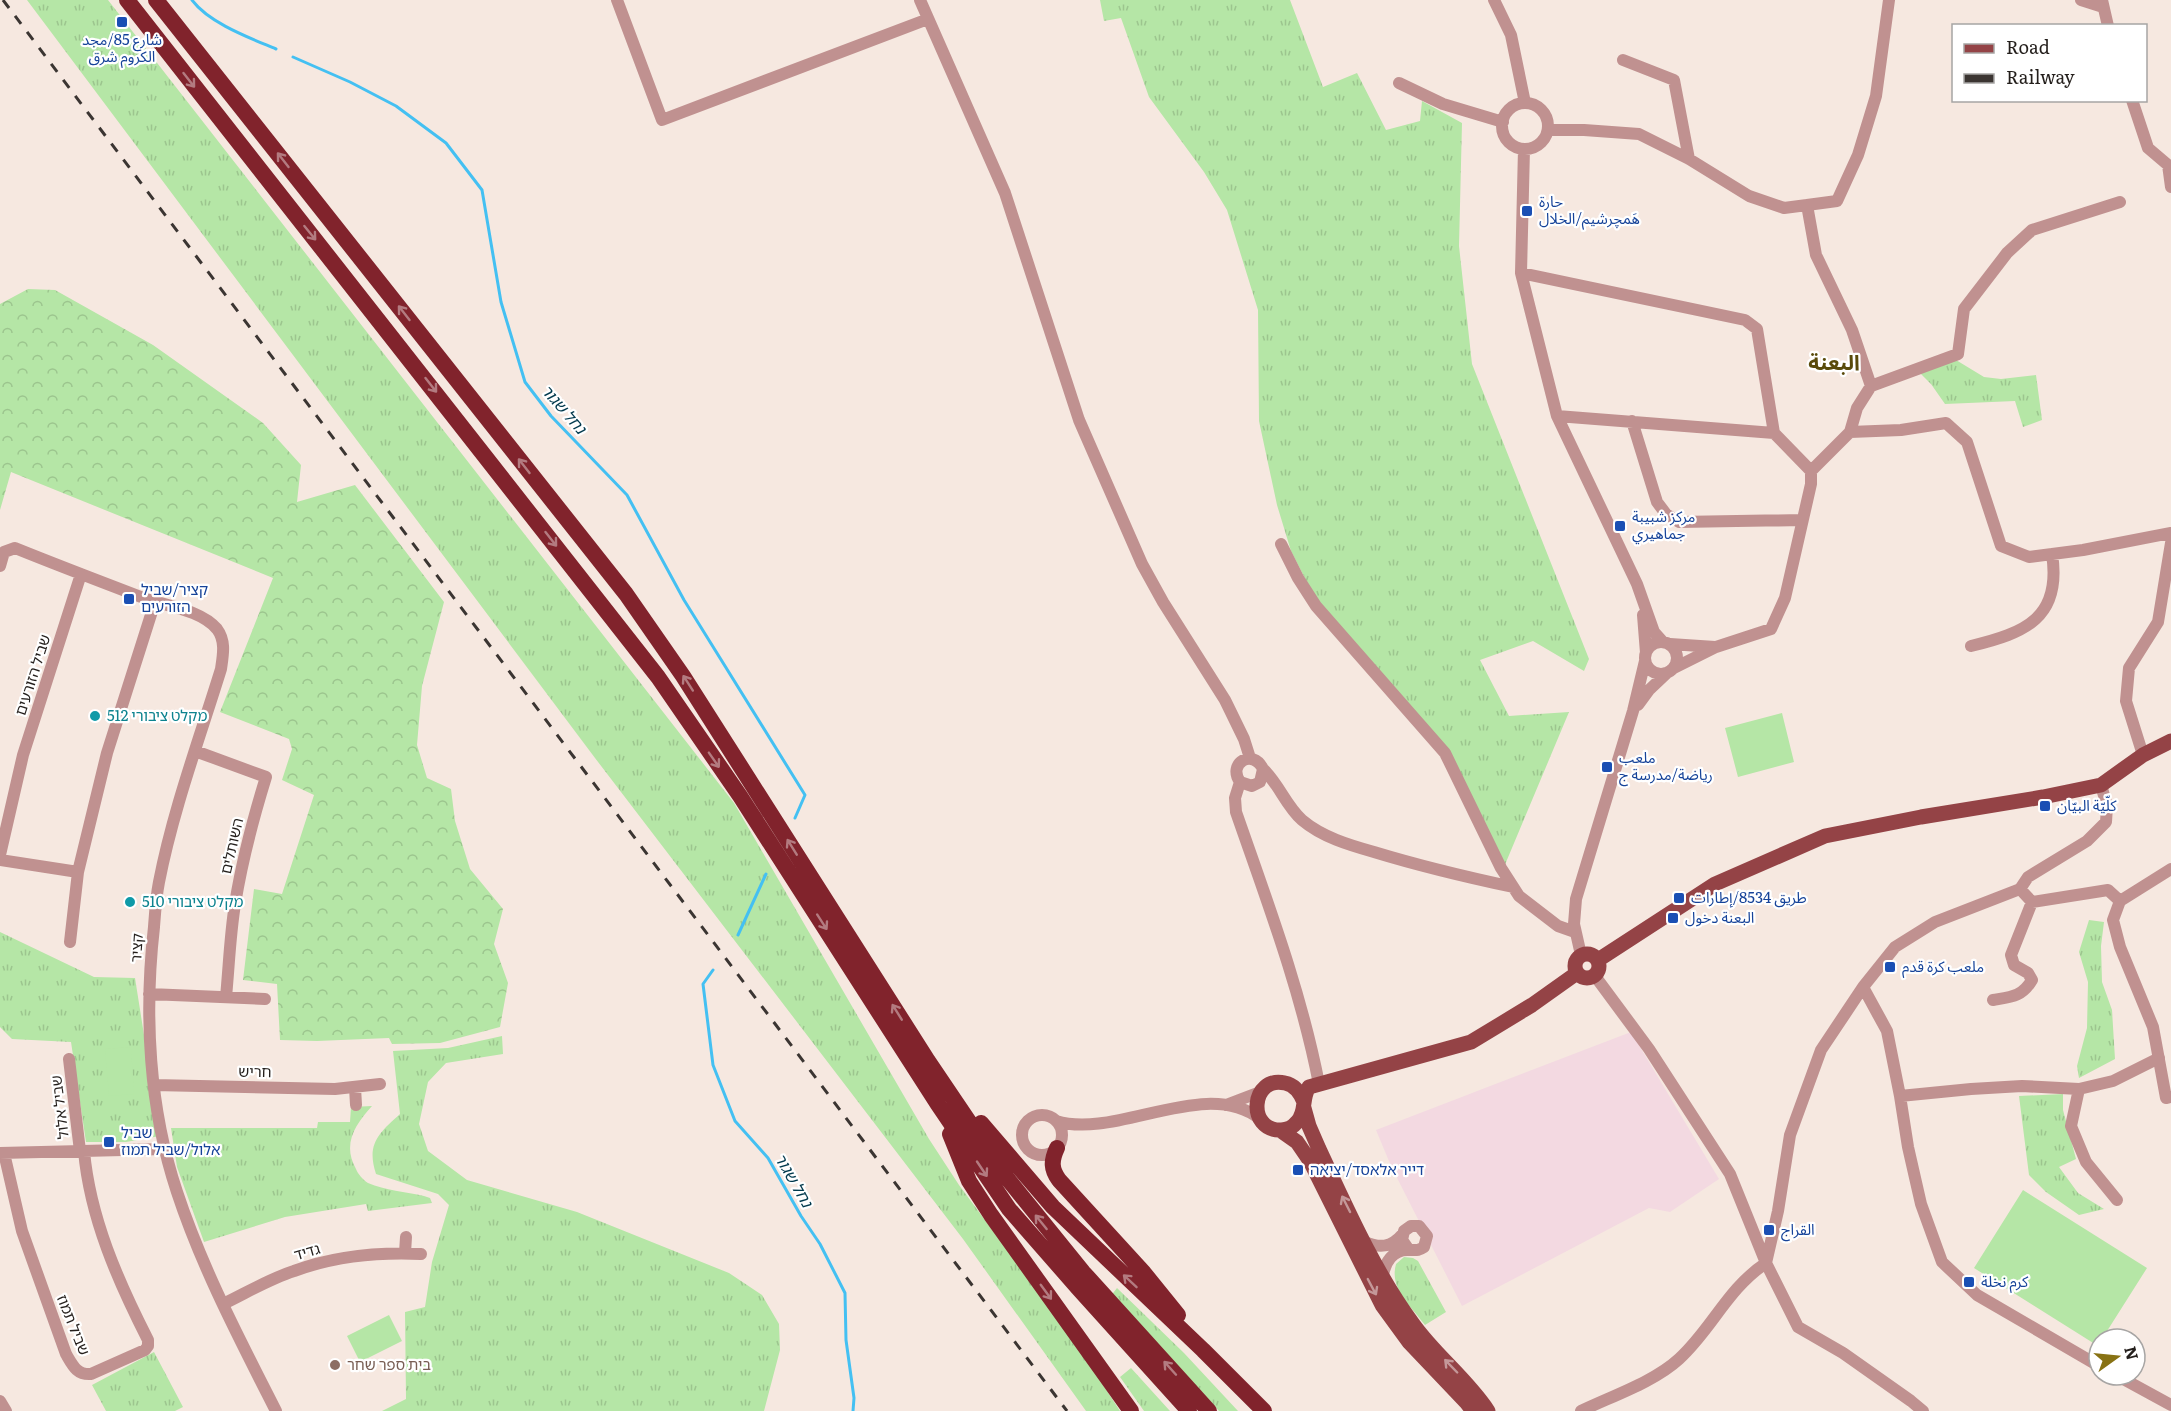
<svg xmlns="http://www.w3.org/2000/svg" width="2171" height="1411" font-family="Literata,'Noto Sans Arabic','Noto Sans Hebrew',serif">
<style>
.commercial{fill:#f3d9e1}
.grass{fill:url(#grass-tufts)}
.forest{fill:url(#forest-crowns)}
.pitch{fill:#b5e6a6}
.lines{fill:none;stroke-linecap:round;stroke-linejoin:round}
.stream{stroke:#44c0f2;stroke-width:3}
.minor{stroke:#c09190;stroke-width:12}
.major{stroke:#944346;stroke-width:15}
.highway{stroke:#81232c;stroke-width:16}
.rail{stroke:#3b3532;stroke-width:3;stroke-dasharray:10 10;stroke-linecap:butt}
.oneway{stroke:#b37b80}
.oneway2{stroke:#c49899}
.transit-dot{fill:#1a4fb4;stroke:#fff;stroke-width:2}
.culture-dot{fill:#0f9aa8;stroke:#fff;stroke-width:2}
.education-dot{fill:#8d6e63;stroke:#fff;stroke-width:2}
.labels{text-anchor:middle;stroke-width:4.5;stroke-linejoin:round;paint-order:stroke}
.transit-label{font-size:15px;fill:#164399;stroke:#fff;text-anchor:start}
.street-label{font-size:15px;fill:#241f1c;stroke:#fff}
.culture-label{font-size:15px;fill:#0d838f;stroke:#fff;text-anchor:start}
.education-label{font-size:15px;fill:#785e54;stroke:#fff;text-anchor:start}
.water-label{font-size:16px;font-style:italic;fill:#00384c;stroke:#fff}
.district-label{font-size:21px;font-weight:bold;fill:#594a0a;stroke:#fff}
</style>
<defs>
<pattern id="grass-tufts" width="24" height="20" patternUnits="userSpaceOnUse" patternTransform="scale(1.5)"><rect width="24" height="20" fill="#b5e6a6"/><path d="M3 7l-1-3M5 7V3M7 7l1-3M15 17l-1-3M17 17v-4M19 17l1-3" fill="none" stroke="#9cc58e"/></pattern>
<pattern id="forest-crowns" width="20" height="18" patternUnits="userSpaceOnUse" patternTransform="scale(1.5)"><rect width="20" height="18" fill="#b5e6a6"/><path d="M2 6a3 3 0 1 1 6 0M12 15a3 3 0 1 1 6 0" fill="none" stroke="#9cc58e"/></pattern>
</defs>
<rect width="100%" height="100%" fill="#f6e8e0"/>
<path class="commercial" d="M1631,1032L1719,1179L1670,1212L1649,1208L1462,1306L1391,1166L1376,1130Z"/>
<path class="grass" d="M27,0H108L734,803L929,1139L959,1185L1076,1343L1120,1411H1086L963,1239L595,758Z
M1100,0H1290L1323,87L1357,73L1386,130L1420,121L1422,101L1462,123L1459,246L1472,364L1589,659L1584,671L1533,641L1480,660L1509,716L1569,712L1504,867L1437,744L1317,602L1291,551L1277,505L1259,421L1258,310L1227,210L1204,172L1149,97L1121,18L1104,21Z
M1956,360L1984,377L2001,379L2036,375L2042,420L2023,427L2015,401L1945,404L1931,384L1920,373Z
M2089,920L2104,922L2101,946L2102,982L2112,1010L2115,1059L2079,1078L2077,1066L2087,1028L2088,982L2079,952Z
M0,932L94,977L135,978L160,1136L126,1142H86L71,1042L12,1039L0,1027Z
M502,1036L503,1054L446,1063L428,1082L419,1124L428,1151L467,1180L577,1212L729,1273L762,1295L779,1324L780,1350L764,1411H382L406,1399L405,1312L425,1307L432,1262L449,1205L438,1194L376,1174C366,1144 379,1133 400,1114L393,1051L448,1048Z
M2063,1094V1110L2076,1159L2059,1167L2078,1193L2104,1209L2079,1215L2046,1192L2029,1175L2019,1096Z
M372,1106C355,1125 342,1144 356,1169C358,1174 363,1180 368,1183C385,1190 406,1192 424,1196L430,1198L432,1203L368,1211L366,1204L285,1217L204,1242L177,1167L171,1128H317L318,1122H350L351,1107Z
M1404,1257L1413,1258L1418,1261L1446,1312L1425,1325C1411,1306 1389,1289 1396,1264Z
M1117,1288L1184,1353L1238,1411H1219L1161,1347L1110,1297Z
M154,1352L183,1407L175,1411H106L92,1385Z
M1131,1368L1170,1411H1144L1120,1377Z"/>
<path class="forest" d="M28,289L55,290L153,345L263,423L301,465L297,502L355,485L444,602L422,686L417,745L427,778L451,789L455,821L470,869L503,909L494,944L508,983L500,1027L440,1043L392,1044L389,1038L317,1041L280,1040L277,984L243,980L254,889L282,894L314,795L282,780L292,749L289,739L220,712L273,578L11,472L0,510V304Z"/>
<path class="pitch" d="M1782,713L1794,762L1738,777L1725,728Z
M131,1047L134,1094L109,1096L105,1049Z
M2023,1190L2147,1268L2102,1339H2099L2098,1346L1974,1268Z
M389,1315L402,1341L360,1362L347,1336Z"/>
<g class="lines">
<path class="stream" d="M192,0C209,23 250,38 276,49
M293,57L350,82L396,106L446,143L482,190L501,302L525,382L551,416L627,495L684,600L805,795L795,818
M738,935L766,874
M713,970L703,984L713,1065L735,1121L768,1158L801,1216L820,1244L845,1293L846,1340L854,1398L853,1411"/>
<path class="minor" d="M617,0L662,120L928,19
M920,0L1005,193L1079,420L1142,564L1163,602L1225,700L1244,739L1250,758
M1494,0L1511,35L1525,103
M2081,0L2103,7
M2102,0L2108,26
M1623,60L1674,80L1689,159
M1399,83L1443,104L1503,122
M2132,100L2148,148L2168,165L2171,187
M1502 126a23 23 0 1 1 46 0a23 23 0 1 1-46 0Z
M1548,130H1584L1639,134L1689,159L1749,196L1784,208L1807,205
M1524,149L1521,273L1557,416L1637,584L1654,632L1662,641
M1521,273L1745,320L1757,329L1774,433L1811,471
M1871,386L1852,330L1816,255L1807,205L1837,201L1858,155L1876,96L1889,0
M1557,416L1774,433
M1632,421L1657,502L1666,514L1679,522L1802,520
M1850,432L1857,408L1871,386L1958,354L1964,309L2007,253L2032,230L2120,202
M1281,544L1298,578L1316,606L1445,753L1501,868L1519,896L1558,926L1575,932
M0,566L4,552L15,548C57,565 99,581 141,597C164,606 200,609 217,629C226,641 223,655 221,669C199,740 173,810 159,882C156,897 155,913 154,927C144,1015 149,1108 177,1192C202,1268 240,1340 276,1411
M1643,615L1646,653
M1645 658a16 16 0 1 1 32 0a16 16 0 1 1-32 0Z
M1670,644L1715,647
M1971,646C2025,633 2062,618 2052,554
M1672,669L1716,647L1771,629L1785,598L1811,484V471L1850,432L1901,430L1946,423L1967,442L2001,546L2029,557L2083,550L2171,533
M1638,705L1649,690L1668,672
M195,751L266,777C253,819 242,861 235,904C230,935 229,966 226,997
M2143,755L2126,701L2129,668L2158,622L2171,543
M1263,769C1279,784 1286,806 1302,820C1322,837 1349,845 1374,852C1420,866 1466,877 1513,887
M1240,782L1252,786L1260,782L1263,769C1253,748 1227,763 1240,782L1235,798L1236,812C1267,901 1301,991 1319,1084
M2101,785L2107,806L2106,822L2087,841L2028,877L2020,889L2032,902L2108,890L2120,901L2113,920L2120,947L2153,1027L2166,1098L2171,1097
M0,855L23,755L81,574
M0,860L78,872
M2120,901L2171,869
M70,942L78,872L107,753L155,602
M1581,955L1574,924L1576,899L1633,711L1645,661
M1863,987L1887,1031L1900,1096L1908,1147L1921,1204L1942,1262L1977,1295L2099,1366
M149,994L265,999
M1993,1000C2011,997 2022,997 2032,980L2028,973L2014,965L2011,955L2032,902
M69,1059L80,1151
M154,1085L335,1089L380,1084
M355,1087L356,1105
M2079,1089L2071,1126L2086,1162L2117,1200
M1900,1096L1971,1089L2022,1086L2079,1089L2113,1081L2159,1058
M1226,1105L1260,1092
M1022 1135a20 20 0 1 1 40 0a20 20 0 1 1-40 0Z
M1056,1121C1116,1140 1205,1076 1260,1119
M0,1153L164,1149
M4,1153L22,1231L66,1354C73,1366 77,1375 91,1374L145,1350L148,1346V1340C118,1281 90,1218 84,1151
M1365,1242C1379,1248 1391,1248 1402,1235
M405,1253L406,1237
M1383,1277C1384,1263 1393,1249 1409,1250C1416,1250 1418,1251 1424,1247L1427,1236L1419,1226H1411L1404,1231L1402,1240L1409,1250
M223,1304C246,1293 269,1279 294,1271C335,1256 378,1252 421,1254
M2116,1375L2171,1405
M0,1401L6,1411
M1581,1411C1612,1396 1654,1382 1679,1359C1712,1329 1727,1289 1766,1263L1730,1174L1649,1049L1595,976
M1923,1411L1911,1401L1843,1353L1798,1327L1766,1263L1778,1211L1790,1135L1821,1050L1863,987L1895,947L1935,922L2020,889"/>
<path class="major" d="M1575 966a12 12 0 1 1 24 0a12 12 0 1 1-24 0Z
M1598,960L1715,884L1825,836L1921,817L2043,797L2101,785L2143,755L2171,741
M1304,1102C1300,1092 1295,1085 1285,1083C1251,1075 1246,1131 1281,1130C1287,1130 1293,1127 1297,1122C1307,1112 1301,1098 1309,1087L1471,1042L1532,1005L1577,973
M1304,1108L1309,1126L1319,1149C1347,1209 1374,1271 1413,1324C1435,1355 1467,1379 1488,1411
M1280,1130L1297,1142L1310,1161L1382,1305L1409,1342L1466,1402L1473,1411"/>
<path class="highway" d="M127,0L658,677L740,796L937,1103L1009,1209L1078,1288L1189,1411
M156,0L626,594L683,676L928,1061L1007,1178L1083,1272L1209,1411
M981,1123L1053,1207L1203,1350L1264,1411
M950,1134L969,1181L991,1215L1131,1411
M1057,1148C1051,1161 1051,1169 1059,1180L1144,1273L1178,1315"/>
<path class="rail" d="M3,0L1067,1411"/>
</g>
<defs><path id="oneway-shaft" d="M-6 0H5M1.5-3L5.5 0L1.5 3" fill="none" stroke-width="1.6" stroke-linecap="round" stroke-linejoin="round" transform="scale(1.5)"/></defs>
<g class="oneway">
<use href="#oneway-shaft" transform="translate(189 80) rotate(52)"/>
<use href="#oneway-shaft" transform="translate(283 160) rotate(-128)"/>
<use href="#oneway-shaft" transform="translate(310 233) rotate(51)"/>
<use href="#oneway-shaft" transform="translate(404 313) rotate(-128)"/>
<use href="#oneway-shaft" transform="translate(431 385) rotate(52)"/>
<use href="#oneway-shaft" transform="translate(524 466) rotate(-128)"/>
<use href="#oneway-shaft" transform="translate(551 539) rotate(52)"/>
<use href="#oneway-shaft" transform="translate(688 683) rotate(-123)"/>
<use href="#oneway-shaft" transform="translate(714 760) rotate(55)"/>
<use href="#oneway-shaft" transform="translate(792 847) rotate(-122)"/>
<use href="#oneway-shaft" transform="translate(822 922) rotate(57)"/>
<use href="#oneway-shaft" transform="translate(897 1012) rotate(-122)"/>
<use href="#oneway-shaft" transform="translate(982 1169) rotate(56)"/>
<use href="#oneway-shaft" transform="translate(1041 1222) rotate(-129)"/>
<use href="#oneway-shaft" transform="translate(1130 1281) rotate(-137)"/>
<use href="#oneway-shaft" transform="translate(1046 1292) rotate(54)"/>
<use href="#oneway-shaft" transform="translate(1170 1368) rotate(-132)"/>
</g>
<g class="oneway2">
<use href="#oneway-shaft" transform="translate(1346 1204) rotate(-117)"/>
<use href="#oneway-shaft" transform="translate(1372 1287) rotate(62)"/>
<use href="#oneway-shaft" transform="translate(1451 1366) rotate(-134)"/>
</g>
<g class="transit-dot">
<rect x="116" y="16" width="12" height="12" rx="3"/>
<rect x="1521" y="205" width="12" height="12" rx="3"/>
<rect x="1614" y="520" width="12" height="12" rx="3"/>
<rect x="123" y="593" width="12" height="12" rx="3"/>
<rect x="1601" y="761" width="12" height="12" rx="3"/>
<rect x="2039" y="800" width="12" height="12" rx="3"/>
<rect x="1673" y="892" width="12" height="12" rx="3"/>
<rect x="1667" y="912" width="12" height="12" rx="3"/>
<rect x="1884" y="961" width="12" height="12" rx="3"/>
<rect x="103" y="1136" width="12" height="12" rx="3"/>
<rect x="1292" y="1164" width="12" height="12" rx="3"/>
<rect x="1763" y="1224" width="12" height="12" rx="3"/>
<rect x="1963" y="1276" width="12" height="12" rx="3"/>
</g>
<g class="culture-dot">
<circle cx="95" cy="716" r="6"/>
<circle cx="130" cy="902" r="6"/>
</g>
<circle class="education-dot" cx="335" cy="1365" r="6"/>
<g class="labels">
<g class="transit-label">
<text x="122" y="45" text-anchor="middle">شارع 85/مجد<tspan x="122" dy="17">الكروم شرق</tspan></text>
<text x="1539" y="207">حارة<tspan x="1539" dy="17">هَمچرشيم/الخلال</tspan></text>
<text x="1632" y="522">مركز شبيبة<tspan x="1632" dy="17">جماهيري</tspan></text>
<text x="141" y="595">קציר/שביל<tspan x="141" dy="17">הזורעים</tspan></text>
<text x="1619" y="763">ملعب<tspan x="1619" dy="17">رياضة/مدرسة ج</tspan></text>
<text x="2057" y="811">كلّيّة البيّان</text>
<text x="1691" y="903">طريق 8534/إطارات</text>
<text x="1685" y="923">البعنة دخول</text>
<text x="1902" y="972">ملعب كرة قدم</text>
<text x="121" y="1138">שביל<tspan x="121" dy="17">אלול/שביל תמוז</tspan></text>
<text x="1310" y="1175">דייר אלאסד/יציאה</text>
<text x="1781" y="1235">القراج</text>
<text x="1981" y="1287">كرم نخلة</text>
</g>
<g class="street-label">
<text transform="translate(33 675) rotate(-72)" y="5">שביל הזורעים</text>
<text transform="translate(232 846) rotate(-77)" y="5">השותלים</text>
<text transform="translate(137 948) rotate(-86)" y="5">קציר</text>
<text transform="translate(255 1072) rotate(1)" y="5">חריש</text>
<text transform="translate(60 1107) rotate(-97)" y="5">שביל אלול</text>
<text transform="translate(307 1252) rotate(-16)" y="5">גדיד</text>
<text transform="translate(73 1325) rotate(68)" y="5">שביל תמוז</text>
</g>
<g class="culture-label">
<text x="107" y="721">מקלט ציבורי 512</text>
<text x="142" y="907">מקלט ציבורי 510</text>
</g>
<g class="education-label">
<text x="347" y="1370">בית ספר שחר</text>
</g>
<g class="water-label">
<text transform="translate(564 409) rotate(49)" y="6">נחל שגור</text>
<text transform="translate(794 1180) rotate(60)" y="6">נחל שגור</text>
</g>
<g class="district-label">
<text x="1834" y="370">البعنة</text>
</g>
</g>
<rect x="1952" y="24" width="195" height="78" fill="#ffffff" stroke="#a7a5a4" stroke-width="1.5"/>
<rect x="1964" y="44" width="30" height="9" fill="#944346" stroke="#a7a5a4" stroke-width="1.5"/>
<text x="2006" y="54" font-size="18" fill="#241f1c">Road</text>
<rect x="1964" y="74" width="30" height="9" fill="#3b3532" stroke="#a7a5a4" stroke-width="1.5"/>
<text x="2006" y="84" font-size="18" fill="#241f1c">Railway</text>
<g transform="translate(2117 1357) rotate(75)"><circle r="28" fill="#ffffff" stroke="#a7a5a4" stroke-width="1.5"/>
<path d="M0-4.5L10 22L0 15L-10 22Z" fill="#887214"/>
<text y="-9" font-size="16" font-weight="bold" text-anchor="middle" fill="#241f1c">N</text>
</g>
</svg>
